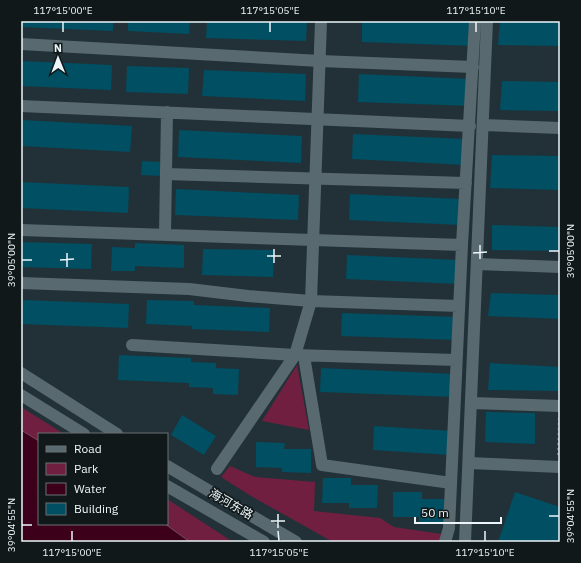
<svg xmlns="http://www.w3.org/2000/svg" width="581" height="563" font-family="'IBM Plex Sans','Noto Sans SC',sans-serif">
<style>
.green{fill:#711f40}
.water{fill:#3d001b;stroke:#724a5e}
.building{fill:#004f62}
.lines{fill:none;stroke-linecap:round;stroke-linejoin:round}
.path{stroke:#67747a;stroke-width:2;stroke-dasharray:2 3;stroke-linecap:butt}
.street{stroke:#58696f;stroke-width:12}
.secondary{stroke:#58696f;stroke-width:12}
.ticks{fill:none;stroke:#ecf6fa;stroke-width:1.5}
.labels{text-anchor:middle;stroke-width:3.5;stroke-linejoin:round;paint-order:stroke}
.street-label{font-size:12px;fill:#ecf6fa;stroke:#11181a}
.neatline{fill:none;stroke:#ecf6fa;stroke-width:1.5}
.ticks-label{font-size:10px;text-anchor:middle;fill:#ecf6fa}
</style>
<rect width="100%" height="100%" fill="#223137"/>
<path class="green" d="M297,365L309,430L262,421Z
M21,407L64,434H39V524H167V499L233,542H21Z
M230,466L255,477L315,482L314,511L380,518L394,527L448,535L447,542H333L251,496L221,477Z"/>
<path class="water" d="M21,430L39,441V524H165L190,542H21Z"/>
<path class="building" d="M21,21H113V31L21,27Z
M128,21H190L189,34L128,31Z
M207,21H307L306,41L206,38Z
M362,21H474L473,46L362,42Z
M500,21H560V46L498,45Z
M21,61L112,65L111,90L21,86Z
M127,66L189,68L188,94L126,92Z
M204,70L306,74L305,101L202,96Z
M359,74L472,79L471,106L358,102Z
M502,81L560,82V111L500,110Z
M22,120L132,126L130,152L21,146Z
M179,130L302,136L301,163L178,157Z
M353,134L465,139L464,165L352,159Z
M492,155L560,156V190L490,188Z
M142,161L162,162V176L141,175Z
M21,182L129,187L128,213L21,208Z
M176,189L299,195L298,220L175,215Z
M350,194L462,199L461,225L349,220Z
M492,225L560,227V251L492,250Z
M21,242L92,244L91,269L21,267Z
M135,243L184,245V268L135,266V271H111L112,247L135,248Z
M203,249L274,250L273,277L202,275Z
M347,255L459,260L458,284L346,279Z
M491,293L560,295V319L488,316Z
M23,300L129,304L128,328L22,324Z
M147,300L194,301V305L270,308L269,332L192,329V326L146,324Z
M342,313L458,317L457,340L341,336Z
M119,355L191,358V362L216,363V368L239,369L238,395L213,394V388L189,387V383L118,380Z
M490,363L560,367V391L488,390Z
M321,368L455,374L454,397L320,392Z
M486,412L535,413V444L485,442Z
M182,415L216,436L204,455L171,435Z
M374,426L453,431L451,455L373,450Z
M256,442L285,443L284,449H311V473L282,472V468L256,467Z
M323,478H351V485H378L377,508H349V503H322Z
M393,492H422V499H448V523L419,522V517H393Z
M515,492L560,507V542H498Z"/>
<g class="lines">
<path class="path" d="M558,455L559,417"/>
<path class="street" d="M21,44L320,61L473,67
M21,106L470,126
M483,125L560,128
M166,174L466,183
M21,230L462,245
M165,234L167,112
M477,264L560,267
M21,283L189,289L248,296L311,301L459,306
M132,345L295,355L456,360
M304,356L322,465L451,483
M472,403L560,406
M469,463L560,467
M445,542L449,528L462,245L475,21
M465,542L487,21"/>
<path class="secondary" d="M21,373L117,434
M21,395L84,434
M167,466L296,542
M217,469L295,355L311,301L321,21
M167,486L264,542"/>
</g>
<path class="ticks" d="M63,22V32M270,22V32M476,22V32M480,245V259M274,249V263M549,251H559M67,253V267M473,253L487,252M267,256H281M22,260H32M60,260L74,259M278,514V528M549,516H559M271,521H285M22,525H32M72,531V541M278,531L279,541M485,531V541"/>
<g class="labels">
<g class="street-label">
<text transform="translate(231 504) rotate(30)" y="4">海河东路</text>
</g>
</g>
<rect width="581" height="563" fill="none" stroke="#11181a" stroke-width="44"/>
<rect x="38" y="433" width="130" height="92" fill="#11181a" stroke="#697174"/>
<rect x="46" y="446" width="20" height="6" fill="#58696f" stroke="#697174"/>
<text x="74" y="453" font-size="12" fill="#ecf6fa">Road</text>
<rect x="46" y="463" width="20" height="12" fill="#711f40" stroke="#697174"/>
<text x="74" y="473" font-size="12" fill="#ecf6fa">Park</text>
<rect x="46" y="483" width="20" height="12" fill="#3d001b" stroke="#697174"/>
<text x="74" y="493" font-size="12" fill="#ecf6fa">Water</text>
<rect x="46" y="503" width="20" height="12" fill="#004f62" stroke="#697174"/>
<text x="74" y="513" font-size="12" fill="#ecf6fa">Building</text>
<g transform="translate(58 58) rotate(359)" stroke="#11181a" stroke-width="3" paint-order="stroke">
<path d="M0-3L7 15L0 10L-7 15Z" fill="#ecf6fa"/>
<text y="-6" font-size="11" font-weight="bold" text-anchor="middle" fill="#ecf6fa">N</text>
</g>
<path d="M415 517v6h86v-6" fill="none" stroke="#ecf6fa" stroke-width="2"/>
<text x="421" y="517" font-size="12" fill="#ecf6fa" stroke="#11181a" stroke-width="3" paint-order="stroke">50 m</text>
<rect x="22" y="22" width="537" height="519" class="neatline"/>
<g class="ticks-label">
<text x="63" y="14">117°15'00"E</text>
<text x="270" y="14">117°15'05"E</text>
<text x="476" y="14">117°15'10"E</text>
<text transform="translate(570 251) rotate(-90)" y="4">39°05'00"N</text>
<text transform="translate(11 260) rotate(-90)" y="4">39°05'00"N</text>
<text transform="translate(570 516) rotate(-90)" y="4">39°04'55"N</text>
<text transform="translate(11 525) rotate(-90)" y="4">39°04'55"N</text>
<text x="72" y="556">117°15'00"E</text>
<text x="279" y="556">117°15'05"E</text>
<text x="485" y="556">117°15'10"E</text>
</g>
</svg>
